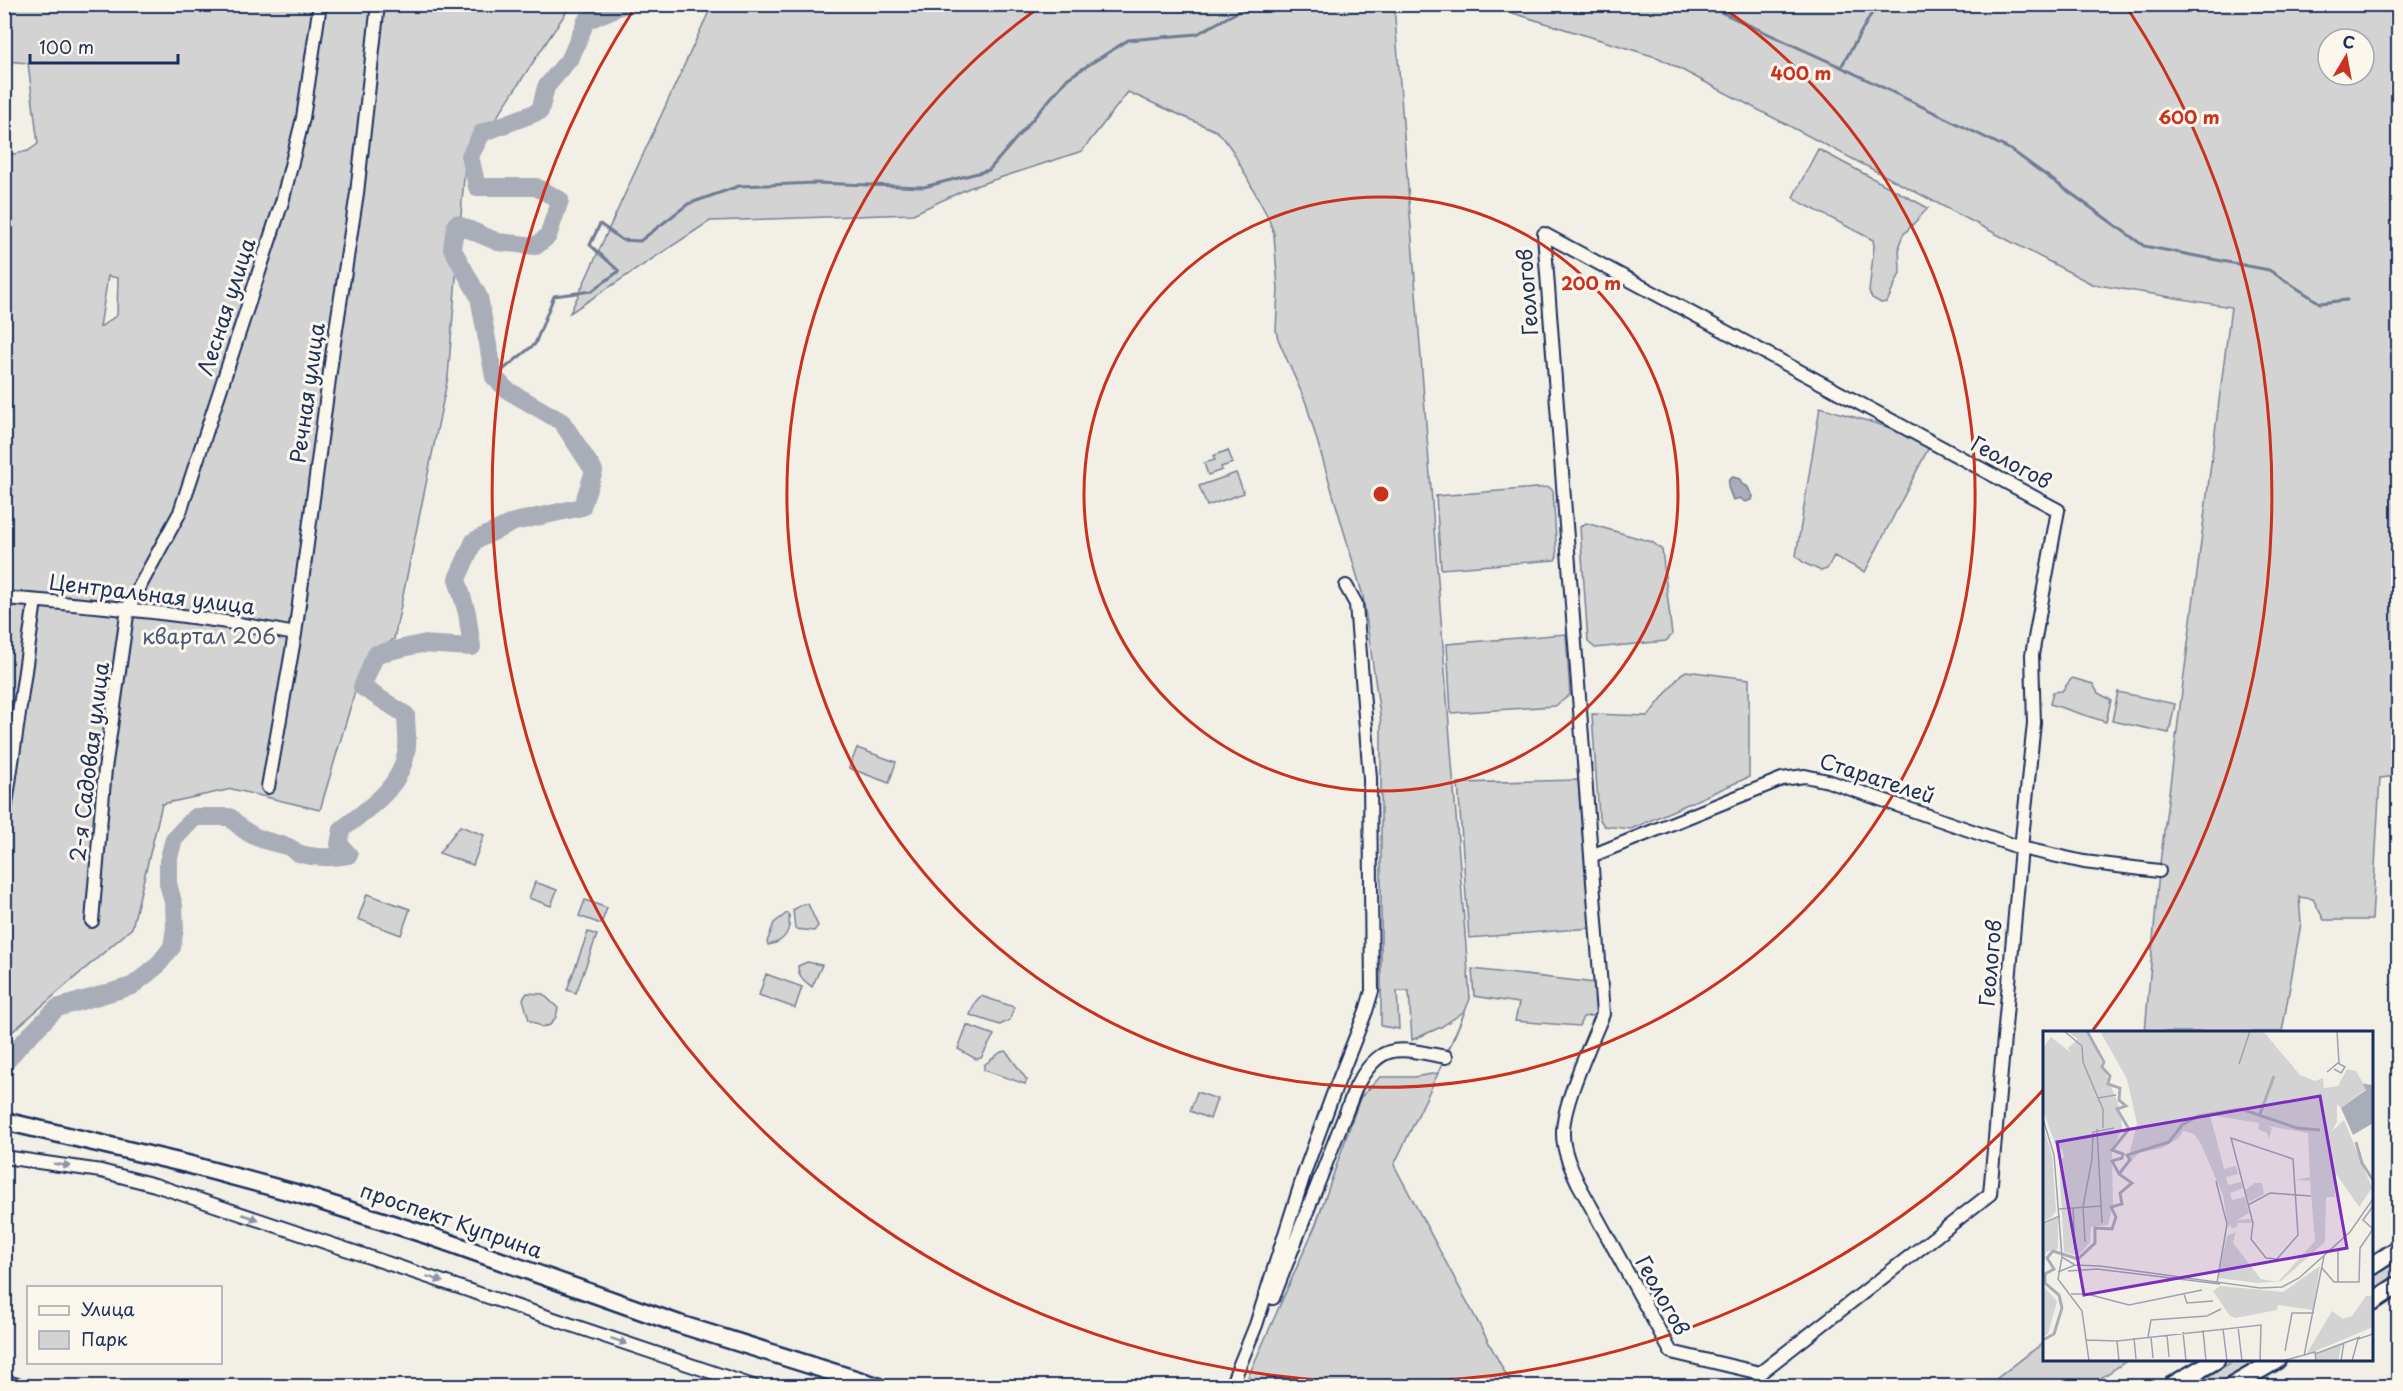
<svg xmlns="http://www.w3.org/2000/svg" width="2403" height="1391" font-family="'Playpen Sans',sans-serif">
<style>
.green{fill:#d2d3d2;stroke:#768198;stroke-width:1.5;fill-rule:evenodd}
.water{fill:#a9adb7;stroke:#707b93;stroke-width:1.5}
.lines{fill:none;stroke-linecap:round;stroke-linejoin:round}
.stream{stroke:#707b93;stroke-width:3}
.river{stroke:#a9adb7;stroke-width:18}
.minor-casing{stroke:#1b2f5e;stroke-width:16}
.secondary-casing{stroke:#1b2f5e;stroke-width:21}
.minor{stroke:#fbf7ec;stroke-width:12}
.secondary{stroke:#fbf7ec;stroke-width:16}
.oneway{fill:#8b93a5}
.ring{fill:none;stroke:#c8321e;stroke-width:3}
.labels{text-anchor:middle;stroke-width:6;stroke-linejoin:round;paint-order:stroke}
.street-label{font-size:21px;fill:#1b2f5e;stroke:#fbf7ec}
.park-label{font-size:21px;fill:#49587b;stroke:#fbf7ec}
.inset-river{fill:none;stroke:#a9adb7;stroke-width:3}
.inset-road{fill:none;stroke:#9ca2b0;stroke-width:1.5}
.view{fill:#7b2cbf;fill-opacity:0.15;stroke:#7b2cbf;stroke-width:3}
.inset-edge{fill:none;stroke:#1b2f5e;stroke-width:3}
.centre{fill:#c8321e;stroke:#fbf7ec;stroke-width:3}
.ring-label{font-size:18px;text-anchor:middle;font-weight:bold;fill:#c8321e;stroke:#fbf7ec;stroke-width:6;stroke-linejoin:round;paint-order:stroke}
</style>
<rect width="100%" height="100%" fill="#f2efe6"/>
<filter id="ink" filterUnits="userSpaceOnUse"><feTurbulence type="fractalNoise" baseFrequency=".0167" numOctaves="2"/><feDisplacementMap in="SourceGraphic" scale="12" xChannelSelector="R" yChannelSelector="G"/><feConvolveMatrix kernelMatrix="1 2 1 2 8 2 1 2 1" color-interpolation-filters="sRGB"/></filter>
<g filter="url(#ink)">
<path class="green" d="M4,5H571L465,165L448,377L394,639L364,661L320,810L232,789L162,804L132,928L5,1038L4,156L28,151L38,144L28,63L5,61ZM108,276L118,278L117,315L100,327Z
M712,5H1394L1470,999L1446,1057L1394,1165L1512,1386H1244L1316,1224L1360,1098L1380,1077H1414L1438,1073L1465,1011L1441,1027L1412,1040L1409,991H1397L1399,1029L1381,1026V722L1363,596L1306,403L1278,339L1276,330L1278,289L1274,234L1268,217L1232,150L1222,136L1216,131L1128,92L1082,151L969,188L913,214L710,221L570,313Z
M1475,5H2398V729L2393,731L2396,776L2380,778L2372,920H2324L2313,899L2299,897L2301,923L2282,1032H2145L2159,871L2231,307L2092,284L1659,58L1493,7ZM2328,39H2364V75H2328Z
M1818,149L1928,208L1903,235L1899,245L1900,273L1887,302L1881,303L1872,298L1869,292L1874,246L1873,240L1796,200L1793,197Z
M1820,407L1898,430L1930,445L1865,572L1834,556L1827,569L1821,571L1804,563L1796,556Z
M1228,450L1233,463L1221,467L1222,470L1208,475L1204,463L1215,460L1213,456Z
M1236,473L1244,493L1207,506L1199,486Z
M1549,487L1553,491L1557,556L1555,560L1441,569L1436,496Z
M1586,523L1652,542L1662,550L1672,635L1666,641L1595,648L1588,642L1580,527Z
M1566,634L1570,695L1555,706L1451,713L1447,644Z
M1686,671L1749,679V777L1631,829L1604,826L1599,818L1592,714L1648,716L1681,674Z
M2072,678L2093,684L2098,693L2111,700L2106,722L2050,704L2053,692L2062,691Z
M2118,692L2175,704L2169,733L2112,721Z
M857,748L896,762L889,783L849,768Z
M1578,780L1590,928L1469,938L1458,783Z
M460,826L484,835L473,865L439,853Z
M535,882L557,890L551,906L529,898Z
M367,894L410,909L401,935L358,919Z
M585,900L607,908L601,924L579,916Z
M803,904H808L818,926L814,931L795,929L793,910Z
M787,913L789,915C791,932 785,942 768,945L767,942L774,923Z
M588,932L597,935L576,993L567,990Z
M807,962L822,965L812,987C805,981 798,977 798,966Z
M1472,969L1595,983L1597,1015L1583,1017L1579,1026L1515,1021L1519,1003L1474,996Z
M766,974L802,987L795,1008L759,995Z
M527,993L543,994L558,1008L556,1017L550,1025L542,1027L529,1020L523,999Z
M981,996L1014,1007L1010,1020L1000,1025L970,1015L976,1001Z
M967,1025L994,1035L981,1058L976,1059L958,1049Z
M1006,1051L1027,1080L1025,1084L984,1070V1065L1001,1052Z
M1197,1092L1217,1099L1210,1119L1190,1111Z
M2398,1257V1279L2372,1296V1275Z
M2044,1342V1360H2128L2089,1386H1987Z
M2235,1360H2261L2217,1386H2191Z"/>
<path class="water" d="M1733,477L1740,479L1742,484L1747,486L1753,496L1752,500L1745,502L1740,498L1733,500L1728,487L1729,479Z"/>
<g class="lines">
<path class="stream" d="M1703,4L1841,67L2011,150L2144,246L2269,270L2320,303L2347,300
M1841,67L1877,4
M494,377L535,344L554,296L592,291L619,271L590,245L600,224L622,240L640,241L688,204L739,186L816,183L924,187L989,170L1068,78L1128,40L1197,34L1252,4"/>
<path class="river" d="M4,1064L19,1046L57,1008L132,986L157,966L172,947L175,928L174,906L168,883V861L174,839L195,817H230C248,837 261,840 286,846C291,847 294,851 298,853C314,858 333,858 349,855L339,844L342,829C370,807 403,787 407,747C408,737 406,725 406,715L362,687L376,654L421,644L472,647L467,613L457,579L474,541L514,522L582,507L594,471L562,422L507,390L494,377L479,297L452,248L456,224L498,242L536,246L548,236L560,200L536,187H477L470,156L482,133L540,111L546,87L571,57L586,21L625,4"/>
<g class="minor-casing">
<path id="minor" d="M1544,234L2058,510L2032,655L2034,723L2021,848L1990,1194L1760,1373L1671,1352L1578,1183C1571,1168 1563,1151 1563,1134C1562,1104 1591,1044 1603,1014Z
M4,598C102,606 199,615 295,634
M268,787L295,634L333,349L357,193L378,4
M4,818L35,601
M1591,856L1782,779L1805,776L1828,781L2021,848L2084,862L2159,871
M92,921L105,769L128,608L180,512L282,202L303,118L320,4
M4,1157L101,1171L155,1185L753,1386
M1265,1295L1273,1298L1356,1087C1381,1039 1400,1049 1446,1057
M4,1381L20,1386
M1231,1386L1256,1325L1306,1168L1332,1097L1366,1011L1372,991L1370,778L1356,604L1346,586"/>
</g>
<g class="secondary-casing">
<path id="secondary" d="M4,1121L187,1164L295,1193L430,1236L679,1324L877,1386
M2372,1266L2398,1249
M2372,1302L2398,1285
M2171,1386L2216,1360
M2232,1386L2277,1360"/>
</g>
<use href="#minor" class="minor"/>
<use href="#secondary" class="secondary"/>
</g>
<defs><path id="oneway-solid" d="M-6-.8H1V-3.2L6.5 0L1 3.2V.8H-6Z" transform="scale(1.5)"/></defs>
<g class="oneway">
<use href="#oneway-solid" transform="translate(62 1165) rotate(9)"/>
<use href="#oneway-solid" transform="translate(250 1217) rotate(19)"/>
<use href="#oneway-solid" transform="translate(435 1279) rotate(19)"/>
<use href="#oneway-solid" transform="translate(619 1341) rotate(19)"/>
</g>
</g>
<g class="ring">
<circle cx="1381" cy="494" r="297"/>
<path d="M1722 7A594 594 0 1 1 1040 7"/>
<path d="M2043 1090A891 891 0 0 1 634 9M2128 9A891 891 0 0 1 2093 1030"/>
</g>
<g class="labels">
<g class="street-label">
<text transform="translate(1528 292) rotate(-94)" y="7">Геологов</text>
<text transform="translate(227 307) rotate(-72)" y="7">Лесная улица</text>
<text transform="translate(308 393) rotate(-82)" y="7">Речная улица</text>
<text transform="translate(2011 463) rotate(28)" y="7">Геологов</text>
<text transform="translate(152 595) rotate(7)" y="7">Центральная улица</text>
<text transform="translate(90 762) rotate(-83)" y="7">2-я Садовая улица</text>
<text transform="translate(1877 779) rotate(18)" y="7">Старателей</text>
<text transform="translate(1991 963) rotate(-85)" y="7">Геологов</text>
<text transform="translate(451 1221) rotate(19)" y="7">проспект Куприна</text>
<text transform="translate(1662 1296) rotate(61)" y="7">Геологов</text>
</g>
<g class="park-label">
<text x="209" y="644">квартал 206</text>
</g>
</g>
<g transform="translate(2043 1031)">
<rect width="330" height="330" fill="#f2efe6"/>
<path d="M23,0H41L48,6L76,75L79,97L69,121L70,174L65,194L48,196L47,211L35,225L21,221L16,129L21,126L19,118H14L0,79V17L8,6L27,21L25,17L35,8ZM57,0H220L257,44L272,50L280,47L281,57L295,55L304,38L313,40L320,52L330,54H321L323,58L298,77L294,73V91L288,101L301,89L329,157L316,176L294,144L291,145L292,166H283L282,211L238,250L215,252L175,247L184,205L193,201L194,195L189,198L187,193L185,197L180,164L158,113L151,103L140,100L136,107L119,117L96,122L83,135L94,93L84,48ZM167,84L216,92L215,98L224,102L226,108L229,97L225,95L265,102L267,146L252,149L267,150L272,210L235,251L218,248L190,212L195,192H209L208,188L194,189L206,182L202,166L189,169L187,162L200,157L198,151L185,154L183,146L195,143L193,135L181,138ZM0,95L9,124L13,180L9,186L0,190ZM212,152H219L221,163L206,171L202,159ZM15,187V218L3,221L0,241V193ZM277,235L270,279L235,274L234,279L193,287L187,285L170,260L177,255L240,261ZM0,255L14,270L5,303L0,306ZM323,265H329L330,296L263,324L289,280L300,288L309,285ZM299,312L295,330H273V323Z" fill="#d2d3d2" fill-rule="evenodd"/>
<path d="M320,53L330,54V92L310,104L298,77L323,59Z" fill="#a9adb7"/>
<path class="inset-river" d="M217,83L231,45M313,111L319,132L330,149M76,143L87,129L84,124L126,111L139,94L155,85L198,78L254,97L277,99M0,309L11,303L19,277L16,264L2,252V243L11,238L4,227L10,220L35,228L52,212V197L69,198L73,186L68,176L79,173L77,162L89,152L76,143L69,130L79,127L80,123L69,119L86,98L74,78L83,75L76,69L77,57L65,53L67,45L59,36L61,31L44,0"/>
<path class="inset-road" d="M21,0L39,15L40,31L55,67L73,64M294,0L296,32M196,33L207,0M284,41L295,32L302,36L298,42L291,38M55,67L60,78V97M0,88L11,124L19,226L32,234M54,98L59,192M188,107L250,128L255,204L234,228L223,227L208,208L210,192ZM173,150L184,193L174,252M205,174L227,162L268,165M330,175L320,189L330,198M30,177L32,218M16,178L59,175M0,192L17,185M42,211L40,176L49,128L50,101L71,97M295,220V251M19,226L15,248L39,280L46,330M279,237L291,251H316L317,217L330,198M25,240L54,238L177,253M15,241L32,234L57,235L217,257L239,256L256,247L307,201L330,168M28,263H44L86,274L159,259M141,263L144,272L170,270M195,296L199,330M180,298L184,330M160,299L163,330M140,301L143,330M124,304L126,326M105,306L108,289L164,285L178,278M108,306L110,327M91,307L93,328M43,309L74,310L218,294L217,330M74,310L76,330M242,320L249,282H271M272,323L317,306M261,325L281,225M239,330L272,321L273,330M298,330L301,311M309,330L315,308L330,303"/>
<path class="view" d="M277,65L304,217L41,264L14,111Z"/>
<rect width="330" height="330" class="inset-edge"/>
</g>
<circle cx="1381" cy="494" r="9" class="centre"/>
<g class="ring-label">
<text x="1801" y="80">400 m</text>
<text x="2189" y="124">600 m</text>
<text x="1591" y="290">200 m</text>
</g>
<rect width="2403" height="1391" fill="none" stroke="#fbf7ec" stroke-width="24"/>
<rect x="12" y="12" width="2379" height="1367" fill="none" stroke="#1b2f5e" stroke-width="2" filter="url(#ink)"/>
<rect x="27" y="1286" width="195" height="78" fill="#fbf7ec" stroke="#a1a7b3" stroke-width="1.5"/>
<rect x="39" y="1306" width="30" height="9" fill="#fbf7ec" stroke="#a1a7b3" stroke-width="1.5"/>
<text x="81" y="1316" font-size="18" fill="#1b2f5e">Улица</text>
<rect x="39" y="1331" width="30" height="18" fill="#d2d3d2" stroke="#a1a7b3" stroke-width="1.5"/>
<text x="81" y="1346" font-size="18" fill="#1b2f5e">Парк</text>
<g transform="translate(2346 57) rotate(10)"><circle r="28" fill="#fbf7ec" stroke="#a1a7b3" stroke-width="1.5"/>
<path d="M0-4.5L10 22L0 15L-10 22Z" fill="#c8321e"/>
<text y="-9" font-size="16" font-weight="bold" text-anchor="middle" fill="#1b2f5e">С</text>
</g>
<path d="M30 54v9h148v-9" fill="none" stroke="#1b2f5e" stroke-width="3"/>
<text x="39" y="54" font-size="18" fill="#1b2f5e" stroke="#fbf7ec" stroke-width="4.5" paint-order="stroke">100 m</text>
</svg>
